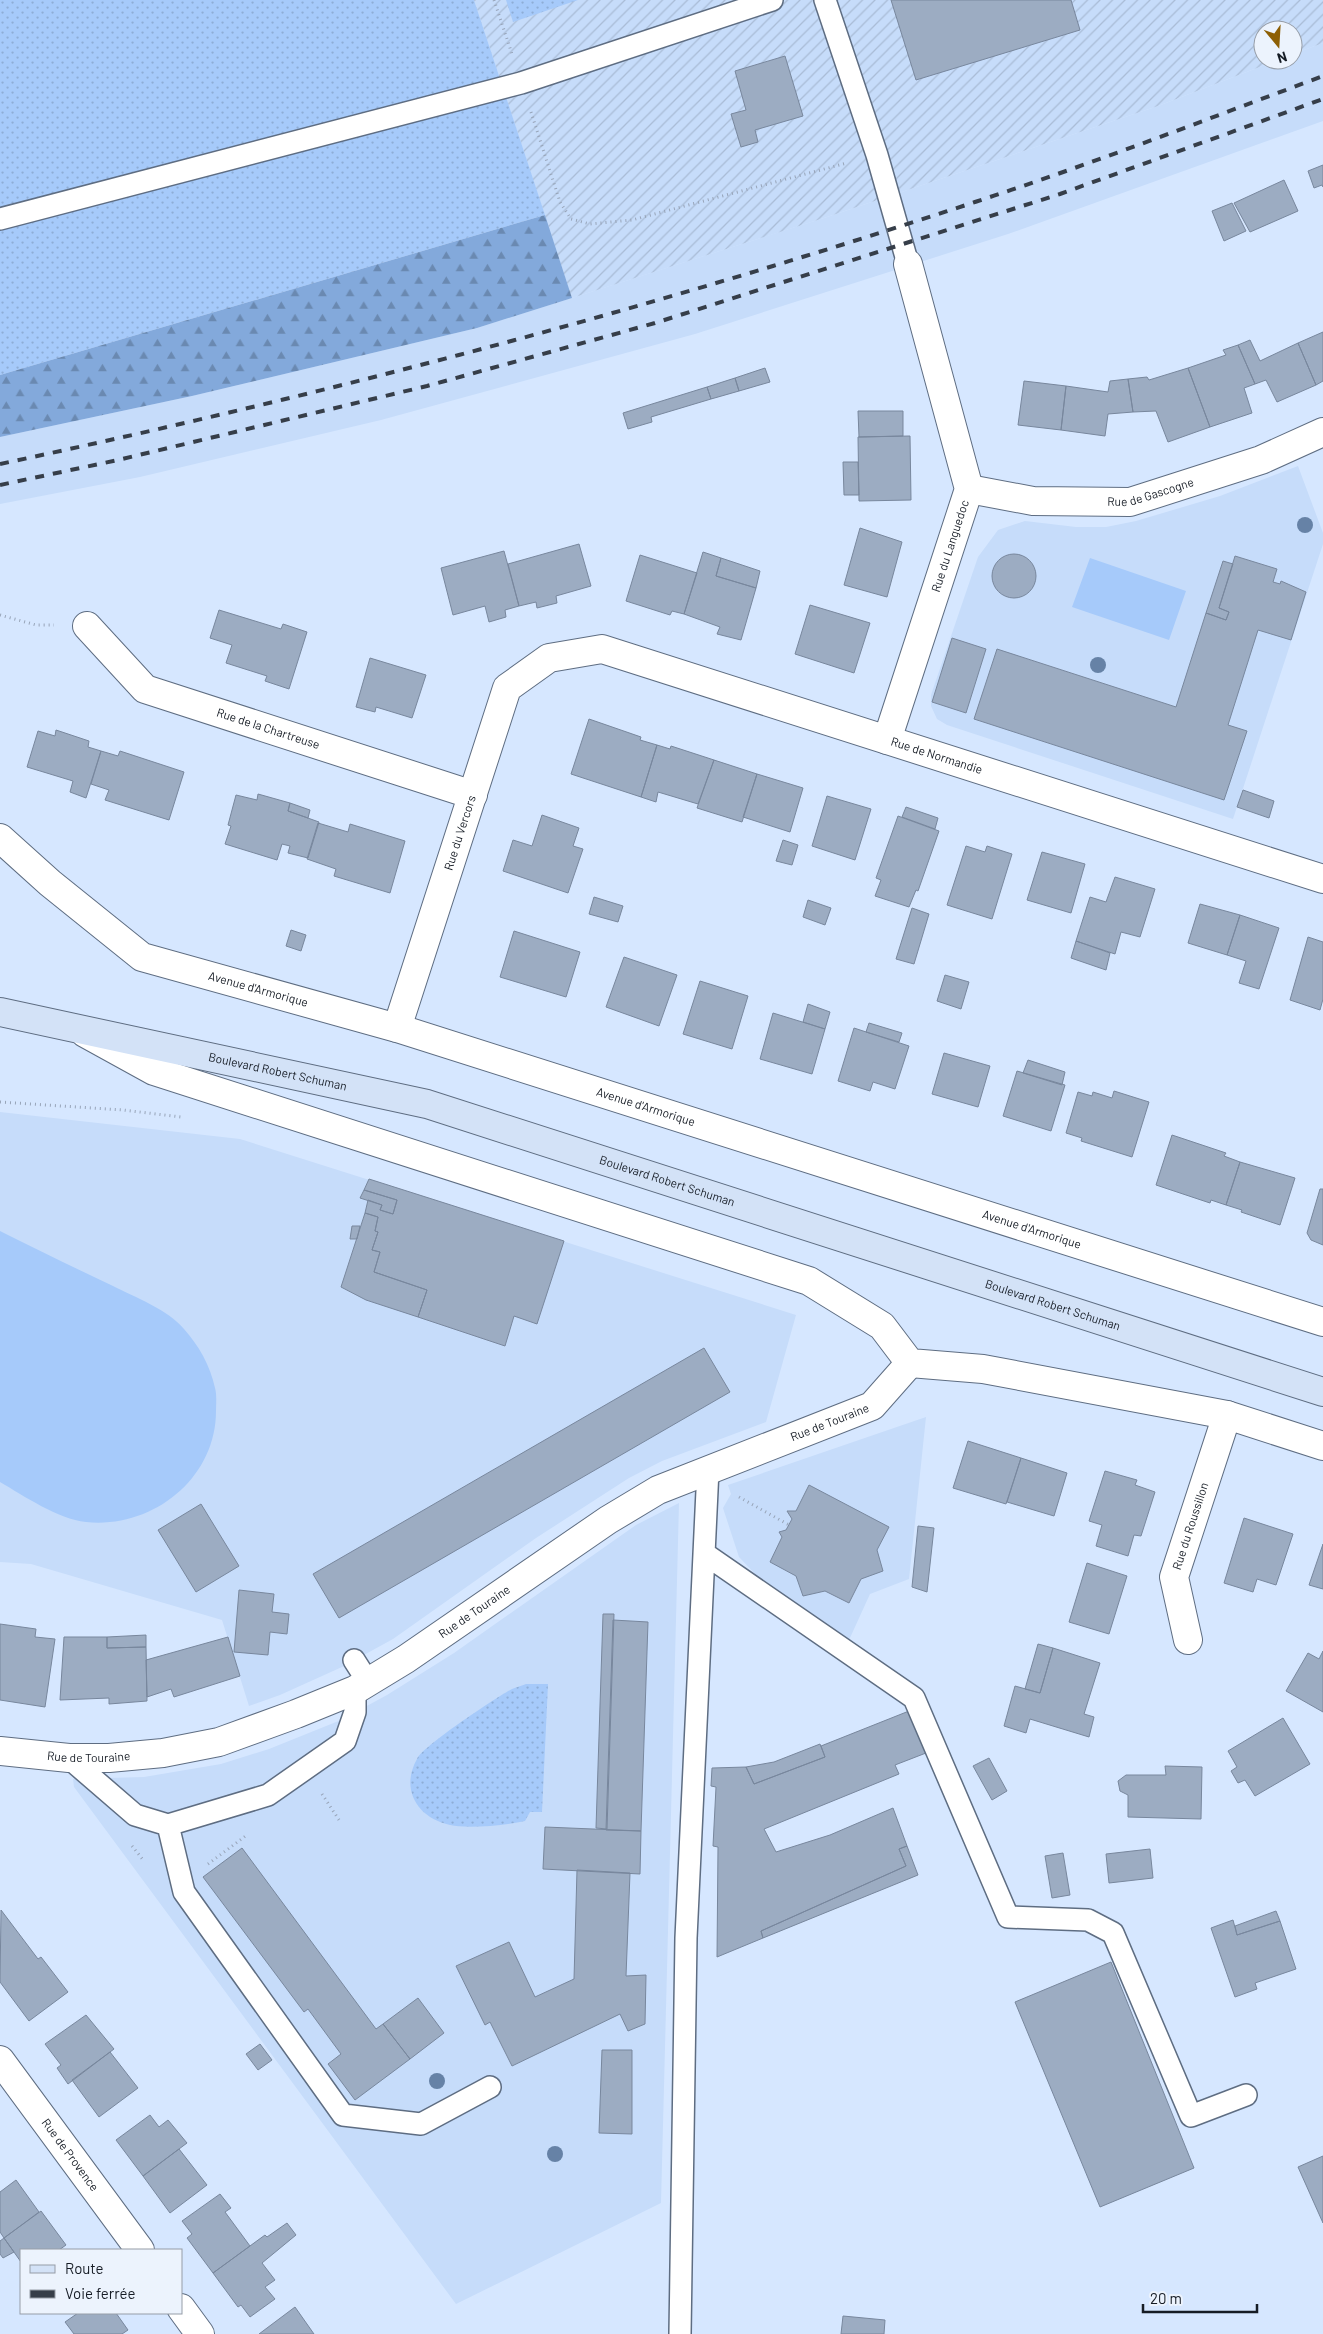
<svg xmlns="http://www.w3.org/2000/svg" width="1323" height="2334" font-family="Barlow,sans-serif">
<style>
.built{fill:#c6dcfa}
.industrial{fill:url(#industrial-furrows)}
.grass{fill:url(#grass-dots)}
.forest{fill:url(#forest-firs)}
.pitch{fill:#a6cafa}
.building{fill:#9cacc2;stroke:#78879d}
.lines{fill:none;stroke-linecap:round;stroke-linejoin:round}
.service-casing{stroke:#5e6d82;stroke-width:24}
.minor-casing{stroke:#5e6d82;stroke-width:30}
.secondary-casing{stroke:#5e6d82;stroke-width:30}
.path{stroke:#97a4b8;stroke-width:3;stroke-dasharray:1 4;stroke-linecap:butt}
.service{stroke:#fff;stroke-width:21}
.minor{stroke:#fff;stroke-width:28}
.secondary{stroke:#d3e2f7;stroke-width:28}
.rail{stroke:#363e49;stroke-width:4;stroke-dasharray:9 9;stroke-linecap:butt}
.tree{fill:#6682a6}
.labels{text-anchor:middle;stroke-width:4;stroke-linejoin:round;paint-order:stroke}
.street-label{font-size:12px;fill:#161c25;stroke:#ecf3fd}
</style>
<defs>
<pattern id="industrial-furrows" width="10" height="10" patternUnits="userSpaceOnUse" patternTransform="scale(1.25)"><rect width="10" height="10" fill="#c6dcfa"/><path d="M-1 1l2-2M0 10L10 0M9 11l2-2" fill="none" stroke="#a9bcd6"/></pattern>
<pattern id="grass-dots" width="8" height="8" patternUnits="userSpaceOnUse" patternTransform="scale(1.25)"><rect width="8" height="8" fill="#a6cafa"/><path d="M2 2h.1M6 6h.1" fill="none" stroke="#8eadd6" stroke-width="1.8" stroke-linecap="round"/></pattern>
<pattern id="forest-firs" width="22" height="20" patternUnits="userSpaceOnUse" patternTransform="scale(1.25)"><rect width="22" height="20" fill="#83a9db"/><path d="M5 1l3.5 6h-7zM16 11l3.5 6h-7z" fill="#6a89b1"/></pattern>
</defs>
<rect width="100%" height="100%" fill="#d6e7ff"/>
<path class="built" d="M1323,43V121L1008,234L695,334L381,420L140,477L0,504V437L192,396L477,328L827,217L1158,106L1278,60H1293V54Z
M1298,466L1323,533V544L1233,819L947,725L937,719L931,706V695L978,557L998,530L1025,521L1076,527H1106L1136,521L1220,496Z
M0,1112L240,1139L796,1315L766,1422L662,1461L629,1478L536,1538L393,1639L342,1667L280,1695L249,1706L222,1620L31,1564L0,1562Z
M926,1417L909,1579L870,1594L849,1640L819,1622L760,1579L739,1557L723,1508L731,1494L728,1485Z
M679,1503L661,2203L456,2304L74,1787L73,1779L144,1777L221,1764L269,1749L341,1720L387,1695L454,1653L636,1525Z"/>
<path class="industrial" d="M474,0H1323V43L1293,54V30H1263V60H1278L1158,106L827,217L572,298Z"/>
<path class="grass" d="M0,0H474L545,215L0,375Z
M506,0H578L513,22Z
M526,1684H548L542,1812H530L525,1821C507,1825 468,1829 450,1825C417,1818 400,1789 417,1759C423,1746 497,1697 512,1689C516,1687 522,1686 526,1684Z"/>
<path class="forest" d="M545,215L572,298L477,328L192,396L0,437V375Z"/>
<path class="pitch" d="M1090,558L1186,591L1169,640L1072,607Z
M0,1231C38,1250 75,1268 113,1286C133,1296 170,1311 184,1329C199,1346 210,1365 215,1388C217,1395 216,1404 216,1411C216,1479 152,1529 86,1522C58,1519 24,1496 0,1482Z"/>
<path class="building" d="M891,0H1071L1080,30L916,80Z
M785,56L803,116L755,130L758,142L741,147L731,114L746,110L735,71Z
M1323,165V187L1322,185L1314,188L1308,171Z
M1284,180L1298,211L1250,232L1234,203Z
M1232,203L1246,231L1224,241L1212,211Z
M1323,332V381L1316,385L1298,343Z
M1250,340L1260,361L1298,343L1316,385L1277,402L1266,380L1255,384L1238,345Z
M1238,345L1255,384L1244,388L1252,413L1210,427L1188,368L1226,355L1223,350Z
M765,368L770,382L739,391L735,378Z
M1188,368L1210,427L1168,442L1156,411L1133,412L1128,379L1147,377L1149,380Z
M735,378L739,391L711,399L707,387Z
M1128,379L1133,412L1108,414L1105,436L1061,430L1066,386L1108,392L1110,381Z
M1024,381L1066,386L1061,430L1018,425Z
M707,387L711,399L651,417L652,422L628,429L623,413Z
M858,411H903V436L859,437Z
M910,436L911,500L859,501L858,437Z
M843,462H858L859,495H844Z
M860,528L902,542L887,597L844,585Z
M579,544L591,586L556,596L557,603L537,608L536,602L519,606L508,564Z
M504,551L519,606L505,610L506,617L489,622L485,606L453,615L441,568Z
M703,552L721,558L716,576L756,588L741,640L717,634L720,627L684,614Z
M992 576a22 22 0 1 1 44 0a22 22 0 1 1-44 0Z
M640,555L697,573L684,614L672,611L670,615L626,601Z
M1235,556L1277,569L1273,582L1280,584L1281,581L1306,592L1291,640L1258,630L1228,725L1247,731L1224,800L974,719L997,649L1176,707L1206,613L1226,620L1229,612L1219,608Z
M721,558L760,571L756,588L716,576Z
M1223,561L1233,564L1219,608L1229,612L1226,620L1206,613Z
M810,605L870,623L854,673L795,654Z
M219,610L281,629L283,624L307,632L289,689L265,681L267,676L226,663L232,645L210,638Z
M952,638L986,649L966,713L932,702Z
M370,658L426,675L412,718L376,707L375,712L356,707Z
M589,719L641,737L640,740L657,745L641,797L571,774Z
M56,730L89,741L88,747L101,751L86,798L70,792L73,781L27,767L38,731L55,736Z
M657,745L670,749L671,746L714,760L698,804L658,792L656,802L641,797Z
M101,751L118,756L120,751L184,772L169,820L105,800L109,790L91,784Z
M714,760L757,774L742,822L697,808Z
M757,774L803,788L790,832L743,817Z
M1243,790L1274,801L1269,818L1237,807Z
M258,794L290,803L288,811L319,822L308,858L288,853L290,846L282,844L277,860L225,844L231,826L228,825L236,795L257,800Z
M827,796L871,809L855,860L812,846Z
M290,803L310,810L308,818L288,811Z
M906,807L938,818L935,829L902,817Z
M542,815L579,828L573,846L583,849L568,893L503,871L513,840L532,846Z
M898,816L939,831L918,891L916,890L909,907L875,896L881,880L876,878Z
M318,823L348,832L350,824L405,841L390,893L334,876L336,869L307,859Z
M783,840L798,845L792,865L776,861Z
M966,846L985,852L987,846L1012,854L992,919L947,905Z
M1042,852L1085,864L1071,913L1027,900Z
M1115,877L1155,889L1140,937L1121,932L1115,954L1076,941L1090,897L1106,902Z
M594,897L623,906L618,922L589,914Z
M808,900L831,908L825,925L803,917Z
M1200,904L1240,915L1227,955L1188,943Z
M912,908L929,914L914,964L896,959Z
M1240,915L1279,928L1259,989L1239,983L1246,961L1227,955Z
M291,930L306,935L301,951L286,946Z
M514,931L580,952L566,997L500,977Z
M1308,937L1323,942V999L1320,1010L1290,1000Z
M1076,941L1110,953L1106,970L1071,958Z
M624,957L677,975L659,1026L606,1007Z
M945,975L969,982L961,1009L937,1001Z
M700,981L748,996L732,1049L683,1034Z
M808,1004L830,1012L825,1029L803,1022Z
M773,1013L825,1029L812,1074L760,1059Z
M869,1023L902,1033L899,1042L866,1032Z
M854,1028L909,1046L895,1089L873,1082L870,1091L838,1081Z
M944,1053L990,1066L978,1107L932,1094Z
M1028,1060L1065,1072L1062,1085L1023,1073Z
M1017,1071L1065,1085L1051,1131L1003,1116Z
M1114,1091L1149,1102L1132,1157L1081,1141L1082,1138L1066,1133L1078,1092L1092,1096L1093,1092L1112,1098Z
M1172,1135L1226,1153L1224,1156L1240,1162L1226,1205L1211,1200L1210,1203L1156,1185Z
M1240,1162L1295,1178L1280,1225L1241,1212L1242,1210L1226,1205Z
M369,1179L564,1241L537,1324L514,1316L505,1346L418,1317L427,1290L374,1272L380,1252L372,1250L378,1232L375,1231L378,1217L365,1213L368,1200L382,1205L380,1210L393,1214L397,1200L364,1190Z
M1320,1189H1323V1245L1311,1240L1307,1233Z
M364,1190L397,1200L393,1214L380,1210L382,1205L360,1198Z
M365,1213L378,1217L375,1231L378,1232L372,1250L380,1252L374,1272L427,1290L418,1317L366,1300L341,1287Z
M352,1226H360L357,1239H350Z
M704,1348L730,1392L339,1618L313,1574Z
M968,1441L1021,1458L1006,1504L953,1488Z
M1021,1458L1067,1473L1054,1516L1007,1502Z
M1105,1471L1137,1480L1135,1485L1155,1492L1141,1536L1134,1535L1128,1556L1096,1546L1102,1525L1089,1521Z
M809,1485L889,1527L877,1550L883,1571L861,1579L849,1603L825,1591L803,1596L796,1576L770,1562L782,1537L779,1532L786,1530L792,1519L787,1511H796Z
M201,1504L239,1566L196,1592L158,1530Z
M1244,1518L1293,1534L1276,1585L1257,1579L1253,1592L1224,1583Z
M918,1526L934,1528L927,1592L912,1587Z
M1323,1544V1589L1309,1585Z
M1087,1563L1127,1576L1109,1634L1069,1622Z
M239,1590L274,1594L272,1612L289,1614L287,1634L270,1632L268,1655L234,1652Z
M603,1614H614L607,1829L596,1828Z
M613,1620L648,1622L641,1831L606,1830Z
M0,1624L36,1629L35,1637L55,1639L45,1707L0,1700Z
M146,1635V1647L107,1648V1637Z
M64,1637H107V1648L146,1647L147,1701L109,1704V1698L60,1700Z
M228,1637L240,1676L174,1697L171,1689L147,1697L146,1660Z
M1038,1644L1053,1648L1040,1693L1025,1689Z
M1053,1648L1100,1663L1084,1714L1094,1717L1089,1737L1030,1719L1026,1733L1004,1726L1015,1686L1040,1693Z
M1323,1651V1712L1286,1691L1308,1653L1319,1659Z
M909,1711L926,1753L895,1765L899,1774L764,1829L776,1852L830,1835L893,1808L907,1846L899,1849L906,1866L761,1931L763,1938L717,1957L718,1847L713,1846L716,1787L711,1786L712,1768L746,1767L754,1784L825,1757L821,1746Z
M1283,1718L1310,1764L1255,1796L1245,1780L1238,1783L1231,1771L1237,1767L1228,1751Z
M820,1744L825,1757L754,1784L746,1767L774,1762Z
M989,1758L1007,1791L992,1800L973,1766Z
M1165,1766L1202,1767L1201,1819L1128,1817V1795L1120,1791L1118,1781L1126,1775H1166Z
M545,1827L641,1831L640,1874L543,1869Z
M907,1846L918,1875L763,1938L761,1931L906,1866L899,1849Z
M242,1848L376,2029L383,2024L410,2059L355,2100L328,2064L341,2054L308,2009L304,2012L203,1877Z
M1150,1849L1153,1878L1109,1883L1106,1854Z
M1063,1853L1070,1895L1052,1898L1045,1856Z
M577,1870L630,1873L626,1976L646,1975L645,2024L628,2031L620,2014L512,2066L490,2022L485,2025L456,1966L509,1942L535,1997L574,1979Z
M1,1910L38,1959L41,1957L68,1992L29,2021L0,1982Z
M1276,1911L1280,1921L1237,1935L1235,1926Z
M1233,1920L1237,1935L1280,1921L1296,1969L1255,1983L1257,1989L1235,1997L1211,1928Z
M1111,1962L1194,2168L1100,2207L1015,2002Z
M418,1998L444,2033L410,2059L383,2024Z
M86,2015L114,2049L68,2084L57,2068L61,2065L45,2044Z
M260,2044L272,2060L258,2070L246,2054Z
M602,2050H632V2134L599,2133Z
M110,2052L138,2088L99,2117L72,2080Z
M150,2115L159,2127L168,2120L187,2143L143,2176L116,2140Z
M179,2149L207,2185L170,2213L143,2176Z
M1323,2156V2223L1298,2167Z
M16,2180L39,2212L4,2238L0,2232V2192Z
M220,2194L231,2208L225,2212L250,2246L213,2273L187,2238L192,2234L182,2221Z
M41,2211L66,2245L59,2250H21V2262L4,2238Z
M287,2223L296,2235L262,2263L275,2280L265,2287L275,2299L250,2317L241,2305L238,2307L213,2273L265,2235L267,2237Z
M4,2238L14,2252L3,2258L0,2254V2241Z
M295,2307L314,2334H259Z
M78,2313H116L128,2330L122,2334H74L65,2322Z
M843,2316L885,2320L884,2334H841Z"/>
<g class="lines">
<g class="service-casing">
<path id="service" d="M825,0L877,155L908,264
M0,219L521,83L772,0
M705,1554L914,1698L1008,1917L1088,1920L1113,1933L1191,2116L1246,2095
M354,1660L368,1682
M69,1758L135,1815L168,1825L268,1795L345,1741L355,1712V1690
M168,1825L184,1892L343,2115L421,2124L490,2087
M680,2334L686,1938L708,1469"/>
</g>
<g class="minor-casing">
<g id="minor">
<path id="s1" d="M969,489L1033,501L1130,502L1261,460L1323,432"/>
<path id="s2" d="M87,626L145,689L473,795"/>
<path id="s3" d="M887,740L969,489L908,264"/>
<path id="s4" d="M0,838L50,883L142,957L397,1028L1323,1322"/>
<path id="s5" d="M397,1028L507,688L549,658L602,649L1323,879"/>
<path d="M85,1033L154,1071L809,1281L882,1326L910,1363L983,1369L1227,1415L1323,1446"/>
<path id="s6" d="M1188,1640L1174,1577L1227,1415"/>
<path id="s7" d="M0,1751L69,1758H109L163,1753L219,1742L296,1714L355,1690L406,1659L608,1520L658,1490L872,1406L910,1363"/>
<path id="s8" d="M0,2060L140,2250"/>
<path d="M181,2308L200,2334"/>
</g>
</g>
<g class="secondary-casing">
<g id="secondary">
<path id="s9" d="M0,1012L427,1104L1323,1392"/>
</g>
</g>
<path class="path" d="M494,0L512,54
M531,112L560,202L571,219L590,224L632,220L847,163
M0,615L36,625H54
M0,1102L123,1110L181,1117
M739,1497L789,1525
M322,1794L341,1823
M132,1846L144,1861
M208,1864L247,1835"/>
<use href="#service" class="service"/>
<use href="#minor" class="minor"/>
<use href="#secondary" class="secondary"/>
<path class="rail" d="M0,464C344,391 684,300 1017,188C1120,153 1221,114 1323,76
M0,485L118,460L427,386L655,323L1060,194L1323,99"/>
</g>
<g class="tree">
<circle cx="1305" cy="525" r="8"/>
<circle cx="1098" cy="665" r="8"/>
<circle cx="437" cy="2081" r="8"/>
<circle cx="555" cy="2154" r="8"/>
</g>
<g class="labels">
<g class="street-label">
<text dy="4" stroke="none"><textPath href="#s1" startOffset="184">Rue de Gascogne</textPath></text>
<text dy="4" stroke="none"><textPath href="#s3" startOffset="204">Rue du Languedoc</textPath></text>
<text dy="4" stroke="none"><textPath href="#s2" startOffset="215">Rue de la Chartreuse</textPath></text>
<text dy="4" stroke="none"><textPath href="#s5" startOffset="814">Rue de Normandie</textPath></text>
<text dy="4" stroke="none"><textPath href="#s5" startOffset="205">Rue du Vercors</textPath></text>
<text dy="4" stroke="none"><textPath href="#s4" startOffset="306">Avenue d'Armorique</textPath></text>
<text dy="4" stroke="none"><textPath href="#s9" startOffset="284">Boulevard Robert Schuman</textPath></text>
<text dy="4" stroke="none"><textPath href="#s4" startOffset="711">Avenue d'Armorique</textPath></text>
<text dy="4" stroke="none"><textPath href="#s9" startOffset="689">Boulevard Robert Schuman</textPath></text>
<text dy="4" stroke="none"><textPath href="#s4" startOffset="1116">Avenue d'Armorique</textPath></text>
<text dy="4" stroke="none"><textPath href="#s9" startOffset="1094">Boulevard Robert Schuman</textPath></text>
<text dy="4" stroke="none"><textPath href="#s7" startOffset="914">Rue de Touraine</textPath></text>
<text dy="4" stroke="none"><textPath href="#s6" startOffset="118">Rue du Roussillon</textPath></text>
<text dy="4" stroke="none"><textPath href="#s7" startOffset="509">Rue de Touraine</textPath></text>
<text dy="4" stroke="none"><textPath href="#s7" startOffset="89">Rue de Touraine</textPath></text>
<text dy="4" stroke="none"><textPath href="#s8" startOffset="118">Rue de Provence</textPath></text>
</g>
</g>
<rect x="20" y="2249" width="162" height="65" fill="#ecf3fd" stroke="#969da7"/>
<rect x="30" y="2265" width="25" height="8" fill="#d3e2f7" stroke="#969da7"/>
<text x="65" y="2274" font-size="15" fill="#161c25">Route</text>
<rect x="30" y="2290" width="25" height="8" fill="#363e49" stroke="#969da7"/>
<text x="65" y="2299" font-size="15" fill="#161c25">Voie ferrée</text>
<g transform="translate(1278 45) rotate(162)"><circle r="24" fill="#ecf3fd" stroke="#969da7"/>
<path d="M0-4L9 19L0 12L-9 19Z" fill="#8d5f05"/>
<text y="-8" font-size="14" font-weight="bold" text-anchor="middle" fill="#161c25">N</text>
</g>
<path d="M1143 2304v8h114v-8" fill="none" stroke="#161c25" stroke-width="2.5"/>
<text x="1150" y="2304" font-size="15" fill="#161c25" stroke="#ecf3fd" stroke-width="4" paint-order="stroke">20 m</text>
</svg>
